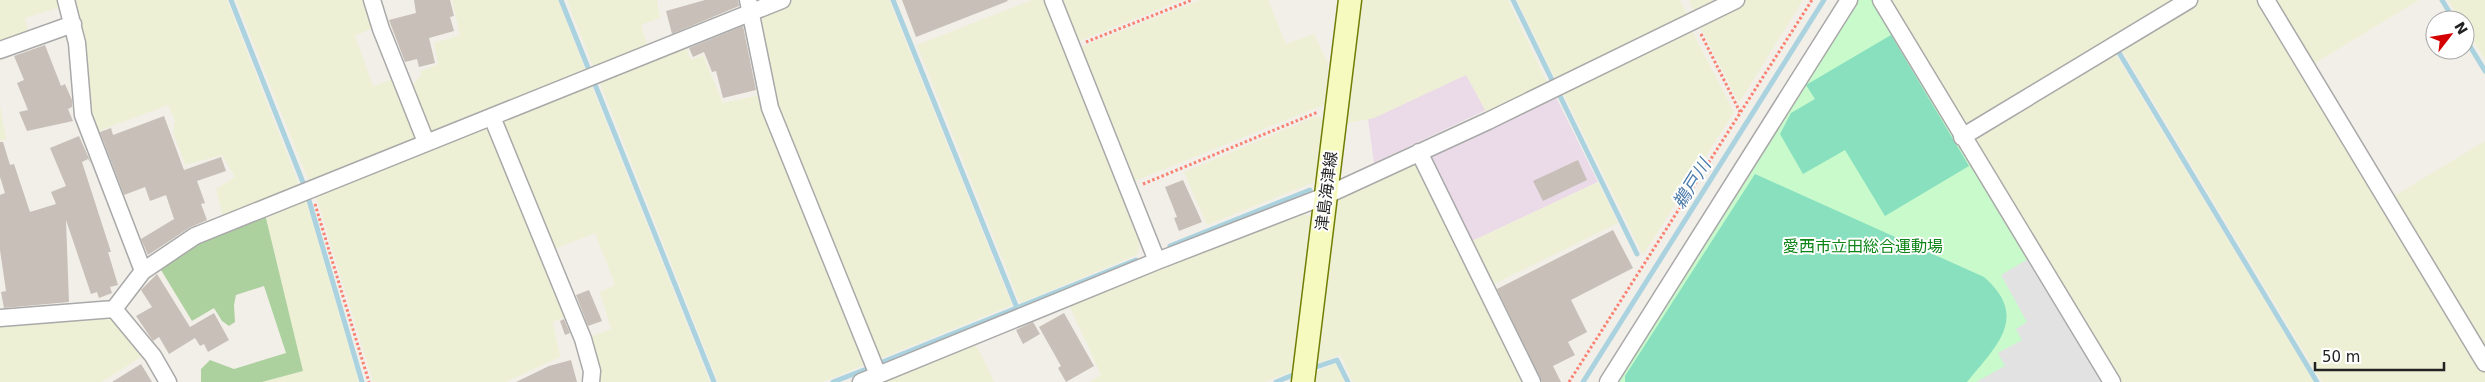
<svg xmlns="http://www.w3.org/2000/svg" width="2485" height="382" font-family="'DejaVu Sans','Noto Sans JP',sans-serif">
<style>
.industrial{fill:#ebdbe8}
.farmland{fill:#eef0d5}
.forest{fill:#add19e}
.park{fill:#c8facc}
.pitch{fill:#88e0be}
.parking{fill:#e2e2e2}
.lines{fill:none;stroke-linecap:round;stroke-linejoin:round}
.stream{stroke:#aad3df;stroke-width:5}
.building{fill:#c7bfb8}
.minor-casing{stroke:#a9a9a9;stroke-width:19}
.secondary-casing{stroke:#707d05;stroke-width:25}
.path{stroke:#fa8072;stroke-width:3;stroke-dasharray:2.5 2.5;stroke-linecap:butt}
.minor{stroke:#fff;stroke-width:16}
.secondary{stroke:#f7fabf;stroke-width:22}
.labels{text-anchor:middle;stroke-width:4;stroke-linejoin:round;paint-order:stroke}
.street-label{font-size:16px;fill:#222;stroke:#fff}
.park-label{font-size:16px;fill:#0c8416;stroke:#fff}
.water-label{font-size:18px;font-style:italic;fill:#4a7aab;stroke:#fff}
</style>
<rect width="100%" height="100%" fill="#f2efe9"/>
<path class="industrial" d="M1467,74L1486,110L1374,163L1368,119Z
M1555,95L1598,182L1468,243L1426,157Z"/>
<path class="farmland" d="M0,0H62L64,6L25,18L29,35L0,45Z
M76,0H227L301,190L224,220L216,189L235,177L222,155L185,165L173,132L175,121L168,105L96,132L89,112L85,40Z
M236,0H367L375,27L355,36L373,86L396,78L417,137L415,142L310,184Z
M452,0H558L587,74L433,136L426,134L409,89L421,75L420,72L438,64L434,43L460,35Z
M567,0H657L660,18L641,25L649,50L595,71Z
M793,0H889L1012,305L877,360L775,106L758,14Z
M1032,0H1044L1140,244L1137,255L1020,303L917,45Z
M1063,0H1182L1079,41Z
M1200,0H1268L1286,44L1314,34L1328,63L1326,104L1135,181L1081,47Z
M1359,0H1508L1549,87L1489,117L1466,75L1374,118L1343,124Z
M1517,0H1680L1687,14L1686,20L1558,84Z
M1689,0H1727L1696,16Z
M1744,0H1803L1739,103L1698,22Z
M1886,0H2177L1969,128L1963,127Z
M2194,0H2261L2485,372V382H2322L2119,45Z
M2272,0H2419L2312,65Z
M2448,0H2485V60L2465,27V20H2461Z
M1690,27L1734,112L1643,255L1562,91Z
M684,43L691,60L703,55L723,103L764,94L869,363L823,382H718L598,78Z
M2113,50L2314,382H2119L1971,140Z
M590,82L710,382H597L587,338L611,329L600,292L615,285L595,233L552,250L499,120Z
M0,104L6,139L0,141Z
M1317,116L1326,120L1317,181L1207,225L1184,172Z
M490,124L569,315L553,322L560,357L506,382H373L315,193Z
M2485,141V354L2391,198Z
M1415,162L1420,166L1527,382H1353L1340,355L1315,365L1336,201Z
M1598,182L1618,223L1488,287L1466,244Z
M305,197L359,382H262L303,371L265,214Z
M1299,213L1311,216L1314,222L1296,370L1265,382H1089L1101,375L1069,305Z
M109,314L144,355L102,382H0V326L103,317Z
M970,344L978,348L994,382H878Z
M1336,363L1345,382H1312L1313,373Z"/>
<path class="forest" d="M265,214L303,371L262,382H201V369L210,360L234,369L286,353L264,286L236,295L234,305L235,322L229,326L222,321L214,308L192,321L158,265L196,240Z"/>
<path class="park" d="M1855,0H1875L2103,382H1617Z"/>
<path class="pitch" d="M1891,35L1969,166L1885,216L1845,150L1803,174L1780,134L1791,113L1815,99L1806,85Z
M1755,174L1984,277C2030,317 1996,346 1967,382H1625V376Z"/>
<path class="parking" d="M2028,259L2102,382H1976L2005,366L1998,353L2022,340L2016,329L2027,322L2001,275Z"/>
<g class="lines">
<path class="stream" d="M231,0L304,185
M561,0L589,70
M893,0L1017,308
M1513,0L1553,82
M2442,0L2454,20
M2465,38L2485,71
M2118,51L2317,382
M594,82L714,382
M1559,94L1637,254
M308,197L362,382
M1170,246L1310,190
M880,363L1136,260
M1313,368L1337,360L1348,382
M833,382L869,368
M1276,382L1293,375
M1583,382L1824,0"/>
</g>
<path class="building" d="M414,0H450L454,16L450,17L454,31L429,38L435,63L419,67L417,59L405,62L389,20L416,13Z
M705,0H738L739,6L672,34L666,11Z
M902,0H1007L1008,1L916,37Z
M743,26L756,90L723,98L716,71L712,72L704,52L693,57L689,48Z
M45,45L61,86L65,84L72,100V107L68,109L73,121L27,131L19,112L28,110L17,83L24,80L14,56Z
M164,116L184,170L221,157L226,171L197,181L205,203L201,204L207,220L189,228L148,255L141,239L174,219L166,195L150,201L145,187L124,195L100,132L111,128L113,135Z
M79,136L91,163L88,159L82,162L111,252H108L118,285L110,287L112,293L99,298L97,292L91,294L66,220L69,302L4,308L1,292L6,291L0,250V195L5,193L0,177V142H3L10,165L14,164L30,212L56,204L51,192L66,186L50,148Z
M1578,160L1587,180L1543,201L1533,181Z
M1183,180L1202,222L1179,231L1174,218L1177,217L1165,187Z
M1613,230L1633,268L1571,300L1587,332L1568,342L1575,355L1553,366L1561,382H1542L1497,289Z
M157,274L190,327L214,313L229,340L208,352L204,344L200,346L195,338L169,354L159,337L153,341L136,316L152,307L141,290Z
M589,290L602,321L588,326L576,295Z
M1064,313L1094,366L1066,382L1058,368L1061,366L1039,327Z
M564,319L570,333L565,335L560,321Z
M1033,322L1040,334L1023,344L1016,330Z
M571,360L577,382H516L549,366Z
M141,364L152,382H112Z"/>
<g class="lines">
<g class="minor-casing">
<path id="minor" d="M66,0L77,43L83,115L143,271
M372,0L381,29L426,142
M748,0L770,108L878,375
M1053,0L1157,261
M1881,0L2112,382
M2266,0L2485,363
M0,50L73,24
M492,117L583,339L592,371L591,382
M1962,137L2189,0
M1419,152L1532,382
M114,309L153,356L168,382
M0,318L114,309L143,271L195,236L782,0
M861,382L1157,261L1325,196L1488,121L1736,0
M1608,382L1849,0"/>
</g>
<g class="secondary-casing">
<path id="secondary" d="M1303,382L1350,0"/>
</g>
<path class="path" d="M1701,34L1740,112
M1086,42L1192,0
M1143,184L1318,112
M315,204L369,382
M1569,382L1812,0"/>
<use href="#minor" class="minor"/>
<use href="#secondary" class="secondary"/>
</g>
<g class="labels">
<g class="street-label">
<text transform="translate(1326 191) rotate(-83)" y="6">津島海津線</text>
</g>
<g class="park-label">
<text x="1863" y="252">愛西市立田総合運動場</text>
</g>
<g class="water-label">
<text transform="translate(1692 184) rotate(-58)" y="6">鵜戸川</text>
</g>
</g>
<g transform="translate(2450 35) rotate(59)"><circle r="24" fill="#ffffff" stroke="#a7a7a7"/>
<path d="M0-4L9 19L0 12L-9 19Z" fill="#d40000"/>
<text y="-8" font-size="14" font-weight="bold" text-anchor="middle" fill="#222222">N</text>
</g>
<path d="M2315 362v8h129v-8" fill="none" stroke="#222222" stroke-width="2.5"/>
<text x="2322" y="362" font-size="15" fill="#222222" stroke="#ffffff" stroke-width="4" paint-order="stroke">50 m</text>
</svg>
